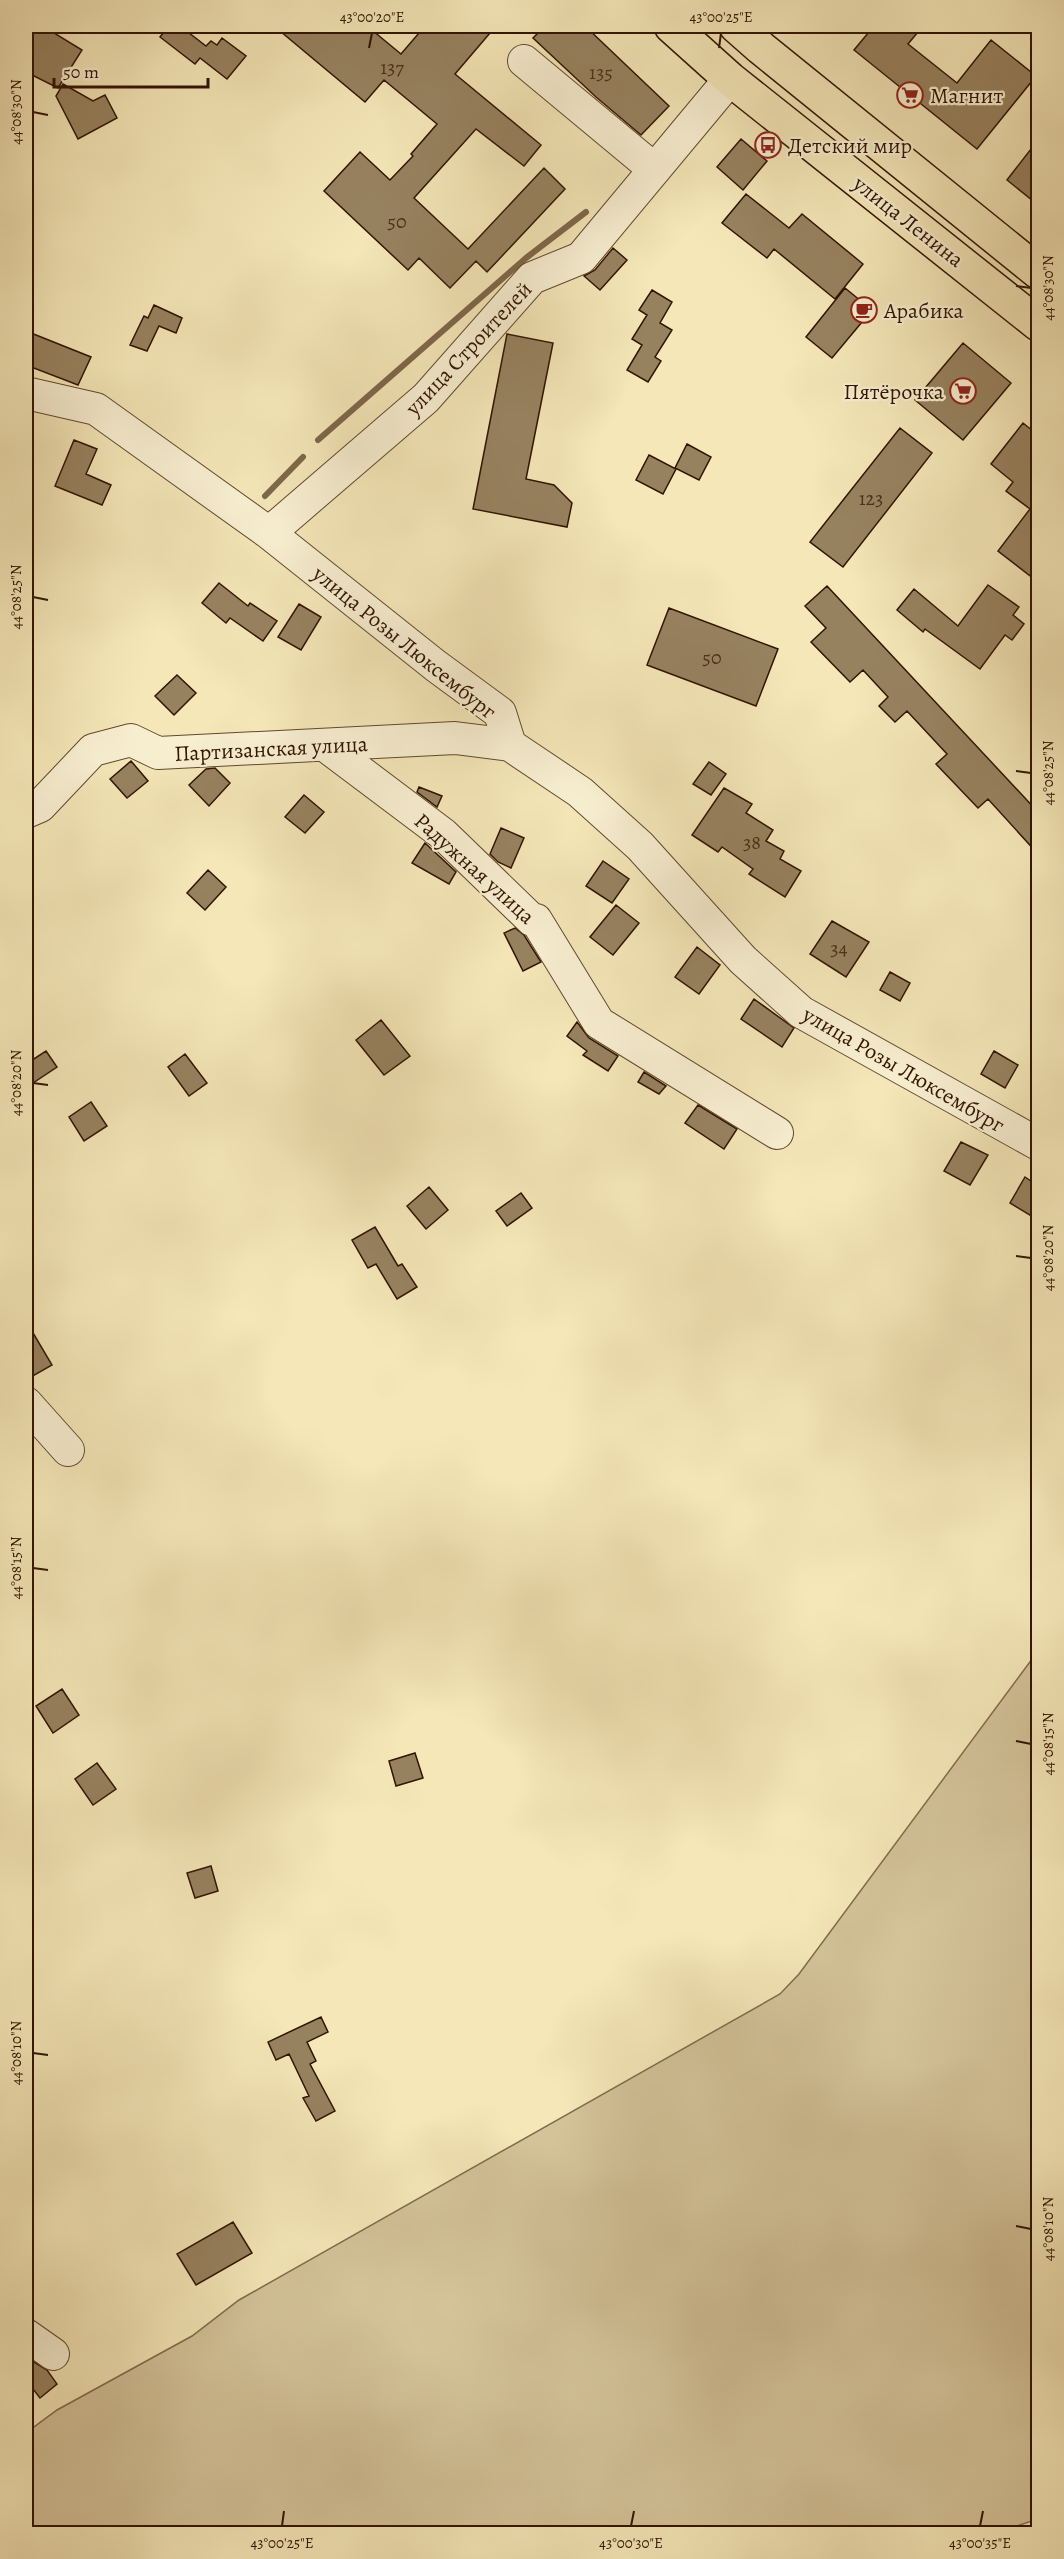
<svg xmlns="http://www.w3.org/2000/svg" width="1064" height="2559" font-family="Alegreya,serif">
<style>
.green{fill:#d4c399;stroke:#826c4d;stroke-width:1.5}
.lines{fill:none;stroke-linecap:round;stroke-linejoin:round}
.stream{stroke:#7e674a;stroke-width:6}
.building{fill:#978260;stroke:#311401;stroke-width:1.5}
.minor-casing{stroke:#62492f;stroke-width:34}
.major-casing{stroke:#311401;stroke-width:36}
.minor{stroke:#f8efd1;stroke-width:32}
.major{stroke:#f5e7b8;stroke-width:33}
.ticks{fill:none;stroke:#311401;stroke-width:2}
.labels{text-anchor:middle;stroke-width:4.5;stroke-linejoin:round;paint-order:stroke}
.number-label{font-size:20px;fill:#4a3019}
.poi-label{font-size:22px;fill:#311401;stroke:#f8efd1;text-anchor:start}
.street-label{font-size:22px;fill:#311401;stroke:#f8efd1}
.neatline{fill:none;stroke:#311401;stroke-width:2}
.ticks-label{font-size:15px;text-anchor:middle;fill:#311401}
</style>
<rect width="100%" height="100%" fill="#f5e7b8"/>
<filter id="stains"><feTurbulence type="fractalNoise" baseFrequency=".00333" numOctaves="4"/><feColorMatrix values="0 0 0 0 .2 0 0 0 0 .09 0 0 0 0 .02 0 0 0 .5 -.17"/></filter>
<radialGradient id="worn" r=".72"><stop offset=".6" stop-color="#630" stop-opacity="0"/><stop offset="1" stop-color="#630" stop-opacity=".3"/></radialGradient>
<path class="green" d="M1038,1651V2519L993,2534L26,2533V2433L57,2410L192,2336L239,2300L780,1994L799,1974Z"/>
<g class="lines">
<path class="stream" d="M318,440L526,258L586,212
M265,496L303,457"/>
</g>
<path class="building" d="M36,26H58L54,33L82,50L58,88L26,72V46Z
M169,26H180L206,46L211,41L217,45L222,38L246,56L227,79L200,58L195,64L160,37Z
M274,26H367L401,54L425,26H496L455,74L541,145L524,166L476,129L414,198L468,249L544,168L565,189L487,272L476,261L450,288L419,258L408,270L324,191L360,152L390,180L413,156L411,154L437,124L384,80L365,102Z
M545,26H585L669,106L641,135L596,97L533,38Z
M874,26H923L908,44L957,83L991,40L1036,76L977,149L854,50Z
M63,84L93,101L105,95L117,118L78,139L56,96Z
M741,139L767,161L743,190L717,167Z
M1038,140V205L1007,180Z
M746,194L789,228L802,214L863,264L835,299L774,249L767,258L722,223Z
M613,248L627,260L600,290L584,276L595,270Z
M845,288L872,310L832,358L806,337Z
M652,290L672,302L660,323L672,330L655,357L661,361L648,382L627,370L642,345L632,339L647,315L639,310Z
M154,305L182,318L176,333L159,326L147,351L130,345L144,316L148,318Z
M26,331L91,357L78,385L26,365Z
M507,334L553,343L526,479L554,485L572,503L567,527L473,509Z
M963,343L1011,383L963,440L915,400Z
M1023,423L1038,435V582L998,551L1030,509L1006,491L1013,482L991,464Z
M900,428L932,453L843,567L810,542Z
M74,440L97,449L86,474L111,485L102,505L55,486Z
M687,444L711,457L699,480L675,468Z
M649,455L676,469L663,494L636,480Z
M219,583L248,606L250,603L277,621L263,641L230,618L226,623L202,603Z
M988,585L1019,607L1013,615L1024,624L1012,640L1005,635L980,669L925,629L923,632L897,610L914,589L958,626Z
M827,586L1038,812V854L988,799L978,808L936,764L947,754L907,711L895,722L879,706L888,697L863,670L850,682L811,642L826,628L805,606Z
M299,604L321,617L301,650L278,637Z
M669,608L778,649L756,706L647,665Z
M177,675L196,693L174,715L155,696Z
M131,761L148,781L127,798L110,779Z
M709,762L726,774L711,795L693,784Z
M215,768L230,783L209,806L189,785L206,769Z
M419,787L442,796L437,807L417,792Z
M724,788L752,804L746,813L773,830L766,841L784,851L780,859L801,871L785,897L749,874L753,869L722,847L718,852L692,835Z
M304,795L324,812L305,833L285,817Z
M501,828L524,838L511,868L498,862L490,854Z
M425,843L456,872L449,884L412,863Z
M603,861L629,879L612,903L586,886Z
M208,870L226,887L205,910L187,893Z
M616,905L639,923L613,955L590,937Z
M832,921L869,942L846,977L810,954Z
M515,928L524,935L541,962L523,971L504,933Z
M697,947L720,965L699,994L675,977Z
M890,972L910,983L900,1001L880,990Z
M754,999L794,1028L782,1047L741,1019Z
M381,1020L410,1056L384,1075L356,1040Z
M577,1022L589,1038L618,1056L608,1071L583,1055L587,1051L567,1036Z
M46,1051L57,1067L33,1083L26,1072V1064Z
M994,1051L1018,1065L1005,1088L981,1074Z
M185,1054L207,1083L189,1096L168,1067Z
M644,1072L666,1086L659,1094L638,1082Z
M91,1102L107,1126L84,1141L69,1117Z
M698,1105L737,1129L724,1149L685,1123Z
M961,1142L988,1155L970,1185L944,1171Z
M1025,1177L1038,1186V1207L1033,1217L1010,1203Z
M429,1187L448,1210L426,1229L407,1206Z
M521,1193L532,1208L507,1226L496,1211Z
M375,1227L398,1266L402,1264L417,1287L397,1299L376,1264L368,1268L352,1240Z
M26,1321L52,1365L31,1377L26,1367Z
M62,1689L79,1715L53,1733L36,1706Z
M415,1753L423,1778L396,1786L389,1761Z
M97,1763L116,1789L93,1805L75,1779Z
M211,1866L218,1891L195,1898L187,1873Z
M321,2017L328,2032L307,2042L316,2061L310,2064L335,2111L316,2121L303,2098L309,2096L289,2054L276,2060L268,2042Z
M233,2222L252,2253L196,2285L177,2254Z
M26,2357L47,2370L57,2384L40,2398L26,2380Z"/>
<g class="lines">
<g class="minor-casing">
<path id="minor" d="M524,61L654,169
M26,393L96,409L269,533L436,666L500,713L510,745L580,792L640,846L743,960L801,1012L1038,1144
M269,533L426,398L532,278L581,258L730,79
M326,746L443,834L532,920H536L599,1023L777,1133
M26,812L40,806L93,750L131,740L158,753L455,738L510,745
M26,1403L68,1450
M26,2335L53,2354"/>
</g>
<g class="major-casing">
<path id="major" d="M671,26L730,79L1038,324
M736,26L761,48L1038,272"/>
</g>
<use href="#minor" class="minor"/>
<use href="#major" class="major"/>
</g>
<path class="ticks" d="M369,48L372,33M719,48L721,33M33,112L48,115M1016,286L1031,288M33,597L48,600M1016,771L1031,773M33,1083L48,1085M1016,1256L1031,1258M33,1568L48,1570M1016,1741L1031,1744M33,2053L48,2055M1016,2226L1031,2229M282,2526L284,2511M631,2526L634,2511M980,2526L983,2511"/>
<defs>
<g id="supermarket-ring" transform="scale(1.35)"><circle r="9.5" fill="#f8efd1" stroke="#8f2418" stroke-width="1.5"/><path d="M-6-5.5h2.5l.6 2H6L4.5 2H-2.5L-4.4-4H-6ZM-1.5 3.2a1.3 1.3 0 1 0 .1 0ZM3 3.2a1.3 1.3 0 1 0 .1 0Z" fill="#8f2418"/></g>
<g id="bus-ring" transform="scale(1.35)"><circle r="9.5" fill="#f8efd1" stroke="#8f2418" stroke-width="1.5"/><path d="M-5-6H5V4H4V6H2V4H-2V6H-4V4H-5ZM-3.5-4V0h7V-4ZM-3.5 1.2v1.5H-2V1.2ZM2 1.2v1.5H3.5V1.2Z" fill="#8f2418"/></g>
<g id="cafe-ring" transform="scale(1.35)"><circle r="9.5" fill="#f8efd1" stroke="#8f2418" stroke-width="1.5"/><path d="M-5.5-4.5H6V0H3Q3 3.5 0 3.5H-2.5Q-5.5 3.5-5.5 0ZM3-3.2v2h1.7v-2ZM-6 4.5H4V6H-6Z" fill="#8f2418"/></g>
</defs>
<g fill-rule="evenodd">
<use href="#supermarket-ring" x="910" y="95"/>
<use href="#bus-ring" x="768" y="145"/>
<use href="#cafe-ring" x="864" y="310"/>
<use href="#supermarket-ring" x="963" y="391"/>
</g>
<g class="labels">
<g class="number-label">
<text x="392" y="74">137</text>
<text x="601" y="79">135</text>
<text x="397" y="228">50</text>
<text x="871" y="505">123</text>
<text x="712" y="664">50</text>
<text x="752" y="849">38</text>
<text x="839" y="955">34</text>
</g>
<g class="poi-label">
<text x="930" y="103">Магнит</text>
<text x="788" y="153">Детский мир</text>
<text x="884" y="318">Арабика</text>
<text x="944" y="399" text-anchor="end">Пятёрочка</text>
</g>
<g class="street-label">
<text transform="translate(909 221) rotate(38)" y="8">улица Ленина</text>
<text transform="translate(468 348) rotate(-47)" y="8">улица Строителей</text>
<text transform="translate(405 642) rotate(39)" y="8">улица Розы Люксембург</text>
<text transform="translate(271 748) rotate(-3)" y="8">Партизанская улица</text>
<text transform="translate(475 868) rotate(42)" y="8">Радужная улица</text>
<text transform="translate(904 1069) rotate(30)" y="8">улица Розы Люксембург</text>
</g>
</g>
<rect width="1064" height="2559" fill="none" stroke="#f5e7b8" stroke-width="66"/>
<path d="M54 78v9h154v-9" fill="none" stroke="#311401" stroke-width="3"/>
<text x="63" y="78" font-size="18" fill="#311401" stroke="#f8efd1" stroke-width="4.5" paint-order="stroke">50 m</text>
<rect x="33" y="33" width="998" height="2493" class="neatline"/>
<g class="ticks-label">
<text x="372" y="22">43°00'20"E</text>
<text x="721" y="22">43°00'25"E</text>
<text transform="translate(16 112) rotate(-90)" y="5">44°08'30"N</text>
<text transform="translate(1048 288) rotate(-90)" y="5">44°08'30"N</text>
<text transform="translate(16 597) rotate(-90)" y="5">44°08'25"N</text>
<text transform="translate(1048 773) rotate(-90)" y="5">44°08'25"N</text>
<text transform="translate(16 1083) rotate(-90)" y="5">44°08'20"N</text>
<text transform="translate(1048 1258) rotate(-90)" y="5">44°08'20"N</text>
<text transform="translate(16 1568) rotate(-90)" y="5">44°08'15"N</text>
<text transform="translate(1048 1744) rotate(-90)" y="5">44°08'15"N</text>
<text transform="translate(16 2053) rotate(-90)" y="5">44°08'10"N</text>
<text transform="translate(1048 2229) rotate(-90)" y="5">44°08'10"N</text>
<text x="282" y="2548">43°00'25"E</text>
<text x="631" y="2548">43°00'30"E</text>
<text x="980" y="2548">43°00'35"E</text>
</g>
<rect width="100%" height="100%" filter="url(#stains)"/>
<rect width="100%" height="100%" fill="url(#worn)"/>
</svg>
